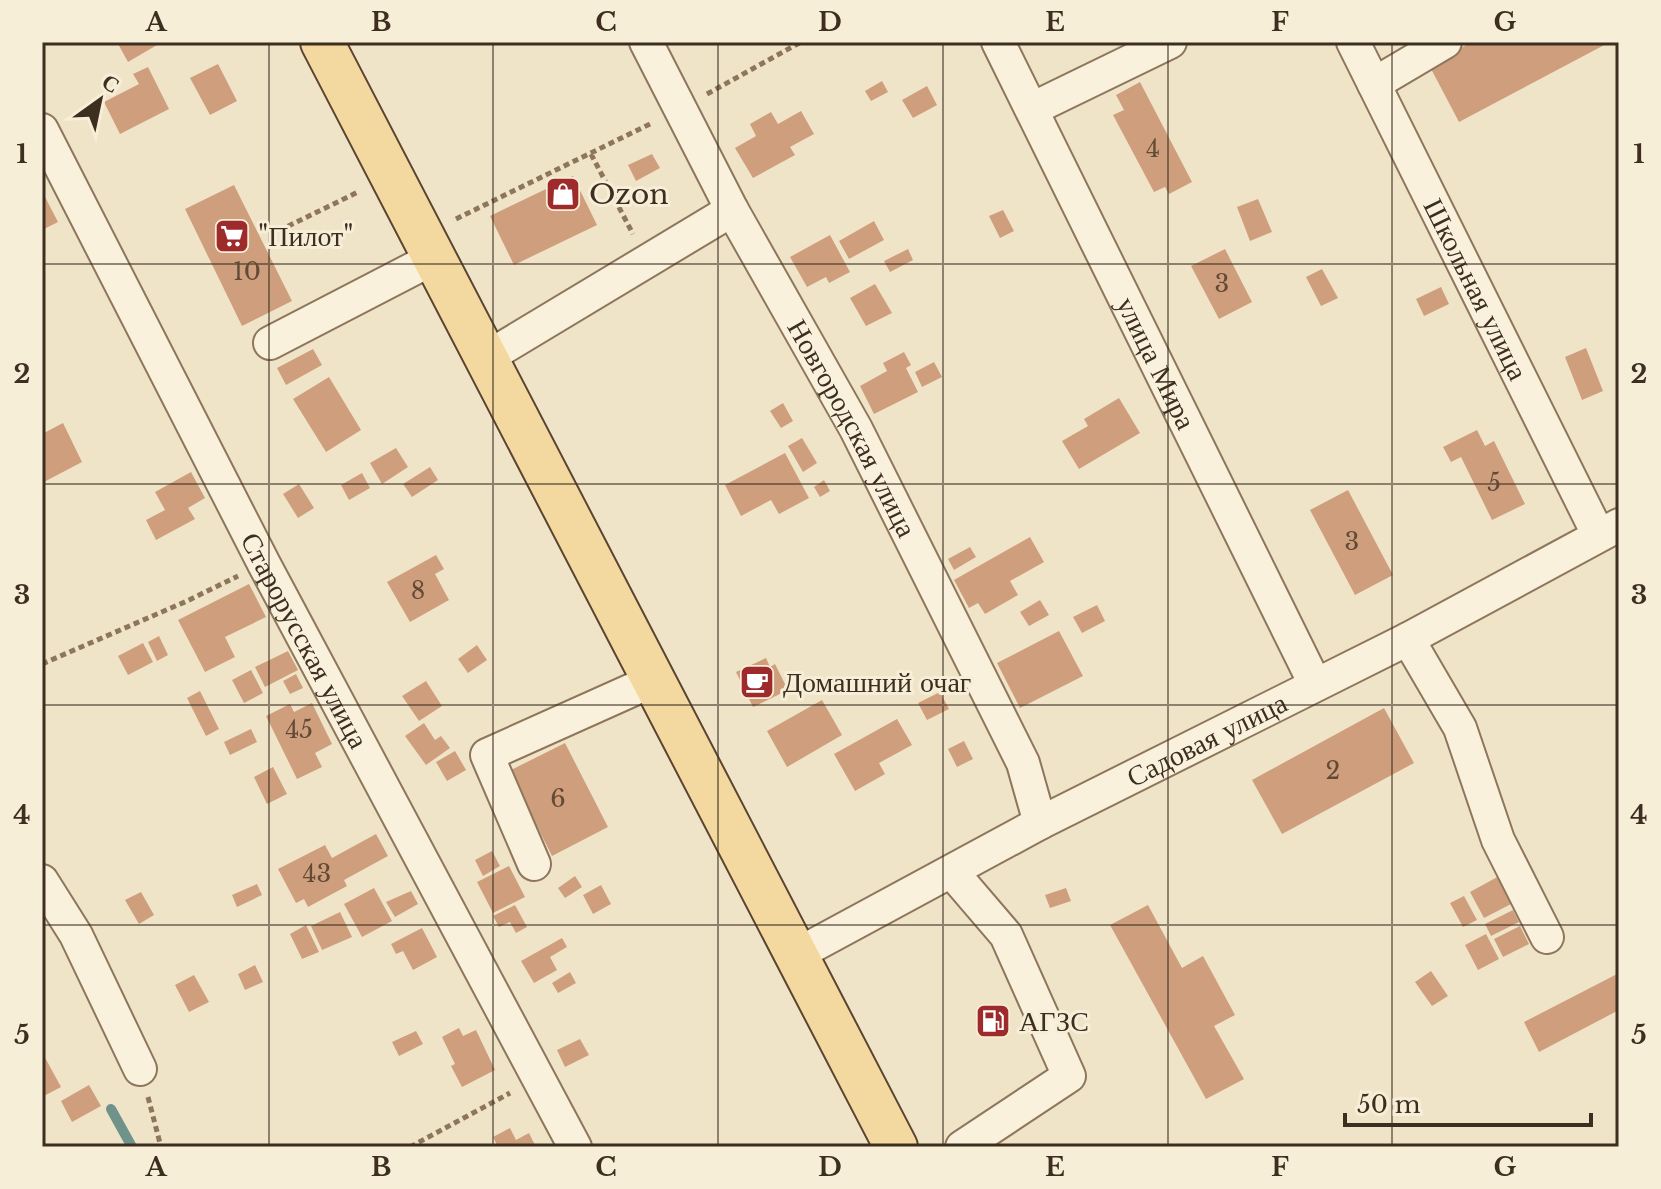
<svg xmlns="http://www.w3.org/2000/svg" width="1661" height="1189" font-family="'Libre Baskerville',serif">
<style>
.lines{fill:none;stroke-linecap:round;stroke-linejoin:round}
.stream{stroke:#6f938a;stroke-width:10}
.building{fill:#cf9f7d}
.minor-casing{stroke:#8d765c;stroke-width:36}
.major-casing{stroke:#5b4430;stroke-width:46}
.path{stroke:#8d765c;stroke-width:5;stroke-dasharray:6 4;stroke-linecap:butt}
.minor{stroke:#faf1dc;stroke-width:32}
.major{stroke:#f3d9a0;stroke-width:42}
.grid{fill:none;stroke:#3d2e20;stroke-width:2;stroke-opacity:0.55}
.labels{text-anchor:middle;stroke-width:6;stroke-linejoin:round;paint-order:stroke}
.number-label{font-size:24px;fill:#624a37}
.poi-label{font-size:28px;fill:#3d2e20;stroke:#f7eed8;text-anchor:start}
.street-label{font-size:28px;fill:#3d2e20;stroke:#f7eed8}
.neatline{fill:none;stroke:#3d2e20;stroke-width:3}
.grid-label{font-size:26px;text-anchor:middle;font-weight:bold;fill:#3d2e20}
</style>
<rect width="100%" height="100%" fill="#f0e4c8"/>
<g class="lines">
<path class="stream" d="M111,1109L132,1147"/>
</g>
<path class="building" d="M117,42H155L157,45L128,62Z
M1472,42H1610L1459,122L1429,65Z
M218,64L237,101L210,115L190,78Z
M148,67L169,109L120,134L104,102L139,84L133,74Z
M882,81L888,92L871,101L865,91Z
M1140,82L1192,182L1169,194L1165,187L1154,192L1113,115L1124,110L1116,95Z
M927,86L937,105L913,118L902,100Z
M801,111L814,134L790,147L795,155L753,178L735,148L756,136L750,124L771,112L778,124Z
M652,154L660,168L636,181L628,165Z
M573,176L597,225L514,265L490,216Z
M234,185L292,301L242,326L185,209Z
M42,191L58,222L42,230Z
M1258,199L1272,232L1250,241L1237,207Z
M1003,210L1014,231L1000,238L989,216Z
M874,221L884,240L849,259L839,241Z
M830,235L850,272L829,283L826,277L807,287L790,257Z
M908,249L913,260L890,272L884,261Z
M1225,249L1252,302L1219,319L1191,266Z
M1322,269L1338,298L1321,306L1306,277Z
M875,284L892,313L866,326L850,298Z
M1441,287L1449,304L1424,316L1416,299Z
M1586,348L1603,391L1582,400L1565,357Z
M313,349L322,365L286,385L277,368Z
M904,352L911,365L906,368L918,392L874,414L860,386L887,371L883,363Z
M934,362L942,377L922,387L915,372Z
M329,377L361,430L326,452L293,399Z
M1119,398L1140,433L1079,469L1062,441L1088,426L1084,419Z
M783,403L793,421L781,428L770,411Z
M63,423L82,462L44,482L42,434Z
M1477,430L1485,446L1494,441L1525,504L1492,520L1461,457L1451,462L1443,447Z
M802,438L817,463L803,472L788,446Z
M396,448L408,467L382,484L370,463Z
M785,453L809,498L779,514L771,500L741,516L725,485Z
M430,467L438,480L412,497L403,484Z
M191,472L205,498L188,508L195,519L156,540L146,520L165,510L155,492Z
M362,473L370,488L349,500L341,485Z
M824,480L830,491L820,497L814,487Z
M299,484L314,508L298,518L283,494Z
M1348,490L1393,575L1355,595L1310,510Z
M1030,537L1044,562L1010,581L1018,595L985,614L978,603L969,608L954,580Z
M970,547L976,557L954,570L948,559Z
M436,555L444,569L435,574L449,600L410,622L387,582Z
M249,584L266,617L225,637L235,657L205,672L178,620Z
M1040,600L1049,615L1029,626L1020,612Z
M1097,605L1105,621L1082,633L1073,617Z
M1059,631L1083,676L1020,708L997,663Z
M159,636L168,655L157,661L148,642Z
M143,643L153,662L128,675L118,656Z
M477,645L487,660L468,673L458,659Z
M288,651L298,670L265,687L255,667Z
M766,658L770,667L775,664L788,690L753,707L736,672Z
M251,670L263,693L244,703L232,680Z
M296,674L303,688L290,694L283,681Z
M426,681L442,706L419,721L402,696Z
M200,691L219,729L206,736L187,698Z
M940,692L949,709L927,720L918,703Z
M822,700L842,735L787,767L767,731Z
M312,703L332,744L315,753L322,767L297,779L266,716L290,704L294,712Z
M1384,708L1414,763L1282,834L1252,780Z
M897,719L912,745L879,763L885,774L855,791L834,754Z
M424,723L435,740L441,736L450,748L426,765L405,736Z
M251,729L257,742L230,755L224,742Z
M964,741L973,759L957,767L948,749Z
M565,743L608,827L552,856L509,771Z
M455,751L466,770L447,781L436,762Z
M273,767L287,794L267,804L254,777Z
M376,834L388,856L344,880L347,886L308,907L304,899L296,903L278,869L325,845L332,858Z
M492,851L500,866L483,876L475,860Z
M509,866L525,897L493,913L477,882Z
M1501,875L1515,902L1484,918L1470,892Z
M575,876L582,887L565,898L558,888Z
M257,884L262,895L237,907L232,895Z
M601,885L611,904L593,914L583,895Z
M374,888L392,921L362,937L344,904Z
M1066,888L1071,901L1050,908L1045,895Z
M411,891L418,904L395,917L386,902Z
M141,892L154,915L139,924L125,900Z
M1464,896L1477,920L1463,927L1450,903Z
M515,905L527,927L516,933L510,922L499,927L493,916Z
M1148,905L1182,968L1203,956L1235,1015L1214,1026L1244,1079L1206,1099L1110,925Z
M1513,910L1519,922L1491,936L1485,924Z
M340,912L352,937L322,950L311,926Z
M306,925L319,952L302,959L290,934Z
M1520,926L1529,944L1503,957L1494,939Z
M422,928L437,957L413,970L403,951L396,954L391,944Z
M1486,934L1499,959L1478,970L1465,945Z
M562,938L567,947L550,957L557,970L534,983L521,961Z
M255,965L263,982L245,990L238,974Z
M1431,971L1448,996L1432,1006L1415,982Z
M570,972L576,983L558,993L552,983Z
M1619,973V1010L1539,1052L1524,1022Z
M194,975L209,1002L189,1012L175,985Z
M459,1028L463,1036L476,1030L495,1070L462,1087L451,1066L455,1064L442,1037Z
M416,1031L423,1044L399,1056L392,1042Z
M580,1039L589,1055L565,1067L557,1050Z
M42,1052L61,1087L42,1097Z
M89,1085L101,1106L72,1122L61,1101Z
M510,1128L516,1140L529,1133L536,1147H498L493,1137Z"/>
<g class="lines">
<g class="minor-casing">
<g id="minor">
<path id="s1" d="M646,42L732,210L856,429L1023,763L1040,823"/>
<path id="s2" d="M998,42L1315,684"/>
<path id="s3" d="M1353,42L1598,534"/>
<path d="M1374,84L1445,42"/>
<path d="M1032,109L1170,42"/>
<path id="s4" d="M42,130L264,564L575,1147"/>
<path d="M270,343L434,258"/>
<path d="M486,358L732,210"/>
<path d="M1408,639L1460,728L1498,840L1547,937"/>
<path d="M534,864L487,755L652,681"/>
<path d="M952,872L1006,935L1069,1076L962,1147"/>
<path d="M42,881L76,935L140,1069"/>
<path id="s5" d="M794,956L1040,823L1408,639L1619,525"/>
</g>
</g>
<g class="major-casing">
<path id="major" d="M322,42L896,1147"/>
</g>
<path class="path" d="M707,94L801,42
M591,154L633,234
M456,219L652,123
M270,235L358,192
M42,664L187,601L238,576
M148,1097L161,1147
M410,1147L510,1093"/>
<use href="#minor" class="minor"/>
<use href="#major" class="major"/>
</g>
<path class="grid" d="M269,42V1147M493,42V1147M718,42V1147M943,42V1147M1168,42V1147M1392,42V1147M42,264H1619M42,484H1619M42,705H1619M42,925H1619"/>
<defs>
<g id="shop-square" transform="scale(1.8)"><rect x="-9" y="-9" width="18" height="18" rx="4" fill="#9e2a2b" stroke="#f7eed8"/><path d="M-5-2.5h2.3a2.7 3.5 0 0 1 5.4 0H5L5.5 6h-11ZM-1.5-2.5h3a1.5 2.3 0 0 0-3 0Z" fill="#fff"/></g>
<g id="supermarket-square" transform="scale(1.8)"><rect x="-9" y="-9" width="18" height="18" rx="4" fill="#9e2a2b" stroke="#f7eed8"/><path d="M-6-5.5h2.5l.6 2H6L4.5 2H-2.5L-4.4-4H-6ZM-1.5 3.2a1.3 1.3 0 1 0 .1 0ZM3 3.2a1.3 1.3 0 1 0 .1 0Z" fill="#fff"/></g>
<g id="cafe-square" transform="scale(1.8)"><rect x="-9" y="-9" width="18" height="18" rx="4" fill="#9e2a2b" stroke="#f7eed8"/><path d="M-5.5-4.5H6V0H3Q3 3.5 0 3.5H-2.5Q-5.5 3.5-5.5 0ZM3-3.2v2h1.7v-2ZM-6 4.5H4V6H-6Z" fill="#fff"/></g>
<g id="fuel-square" transform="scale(1.8)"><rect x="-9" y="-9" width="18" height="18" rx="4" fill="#9e2a2b" stroke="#f7eed8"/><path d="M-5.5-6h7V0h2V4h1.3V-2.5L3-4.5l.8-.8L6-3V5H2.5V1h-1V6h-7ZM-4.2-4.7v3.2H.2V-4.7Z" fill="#fff"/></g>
</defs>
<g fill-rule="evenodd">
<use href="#shop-square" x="563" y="194"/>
<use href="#supermarket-square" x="232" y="236"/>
<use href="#cafe-square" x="757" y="682"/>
<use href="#fuel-square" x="993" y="1021"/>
</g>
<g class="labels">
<g class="number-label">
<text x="1153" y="157">4</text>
<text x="247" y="280">10</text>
<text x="1222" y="292">3</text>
<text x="1494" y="491">5</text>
<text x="1352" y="550">3</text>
<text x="418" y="599">8</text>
<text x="299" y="738">45</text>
<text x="1333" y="779">2</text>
<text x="558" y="807">6</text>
<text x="317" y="882">43</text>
</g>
<g class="poi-label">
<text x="589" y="204">Ozon</text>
<text x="258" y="246">"Пилот"</text>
<text x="783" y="692">Домашний очаг</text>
<text x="1019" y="1031">АГЗС</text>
</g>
<g class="street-label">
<text dy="10" stroke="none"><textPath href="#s3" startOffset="276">Школьная улица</textPath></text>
<text dy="10" stroke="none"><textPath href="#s2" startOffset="358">улица Мира</textPath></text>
<text dy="10" stroke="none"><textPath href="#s1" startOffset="438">Новгородская улица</textPath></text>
<text dy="10" stroke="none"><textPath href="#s4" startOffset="574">Старорусская улица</textPath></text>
<text dy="10" stroke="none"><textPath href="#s5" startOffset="466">Садовая улица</textPath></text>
</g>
</g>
<rect width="1661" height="1189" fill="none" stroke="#f7eed8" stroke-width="88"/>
<g transform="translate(100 100) rotate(33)" stroke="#f7eed8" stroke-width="6" paint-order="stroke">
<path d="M0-6L14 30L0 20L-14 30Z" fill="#3d2e20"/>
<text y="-12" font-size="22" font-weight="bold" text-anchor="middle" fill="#3d2e20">С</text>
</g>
<path d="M1345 1113v12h246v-12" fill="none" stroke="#3d2e20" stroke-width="4"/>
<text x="1357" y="1113" font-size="24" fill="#3d2e20" stroke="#f7eed8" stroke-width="6" paint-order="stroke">50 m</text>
<rect x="44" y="44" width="1573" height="1101" class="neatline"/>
<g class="grid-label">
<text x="156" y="31">A</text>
<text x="381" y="31">B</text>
<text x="606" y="31">C</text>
<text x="830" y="31">D</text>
<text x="1055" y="31">E</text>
<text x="1280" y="31">F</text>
<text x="1505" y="31">G</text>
<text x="22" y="163">1</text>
<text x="1639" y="163">1</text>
<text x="22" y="383">2</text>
<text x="1639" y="383">2</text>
<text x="22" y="604">3</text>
<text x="1639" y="604">3</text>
<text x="22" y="824">4</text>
<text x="1639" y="824">4</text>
<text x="22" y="1044">5</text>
<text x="1639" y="1044">5</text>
<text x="156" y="1176">A</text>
<text x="381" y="1176">B</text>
<text x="606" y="1176">C</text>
<text x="830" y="1176">D</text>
<text x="1055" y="1176">E</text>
<text x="1280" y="1176">F</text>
<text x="1505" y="1176">G</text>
</g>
</svg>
